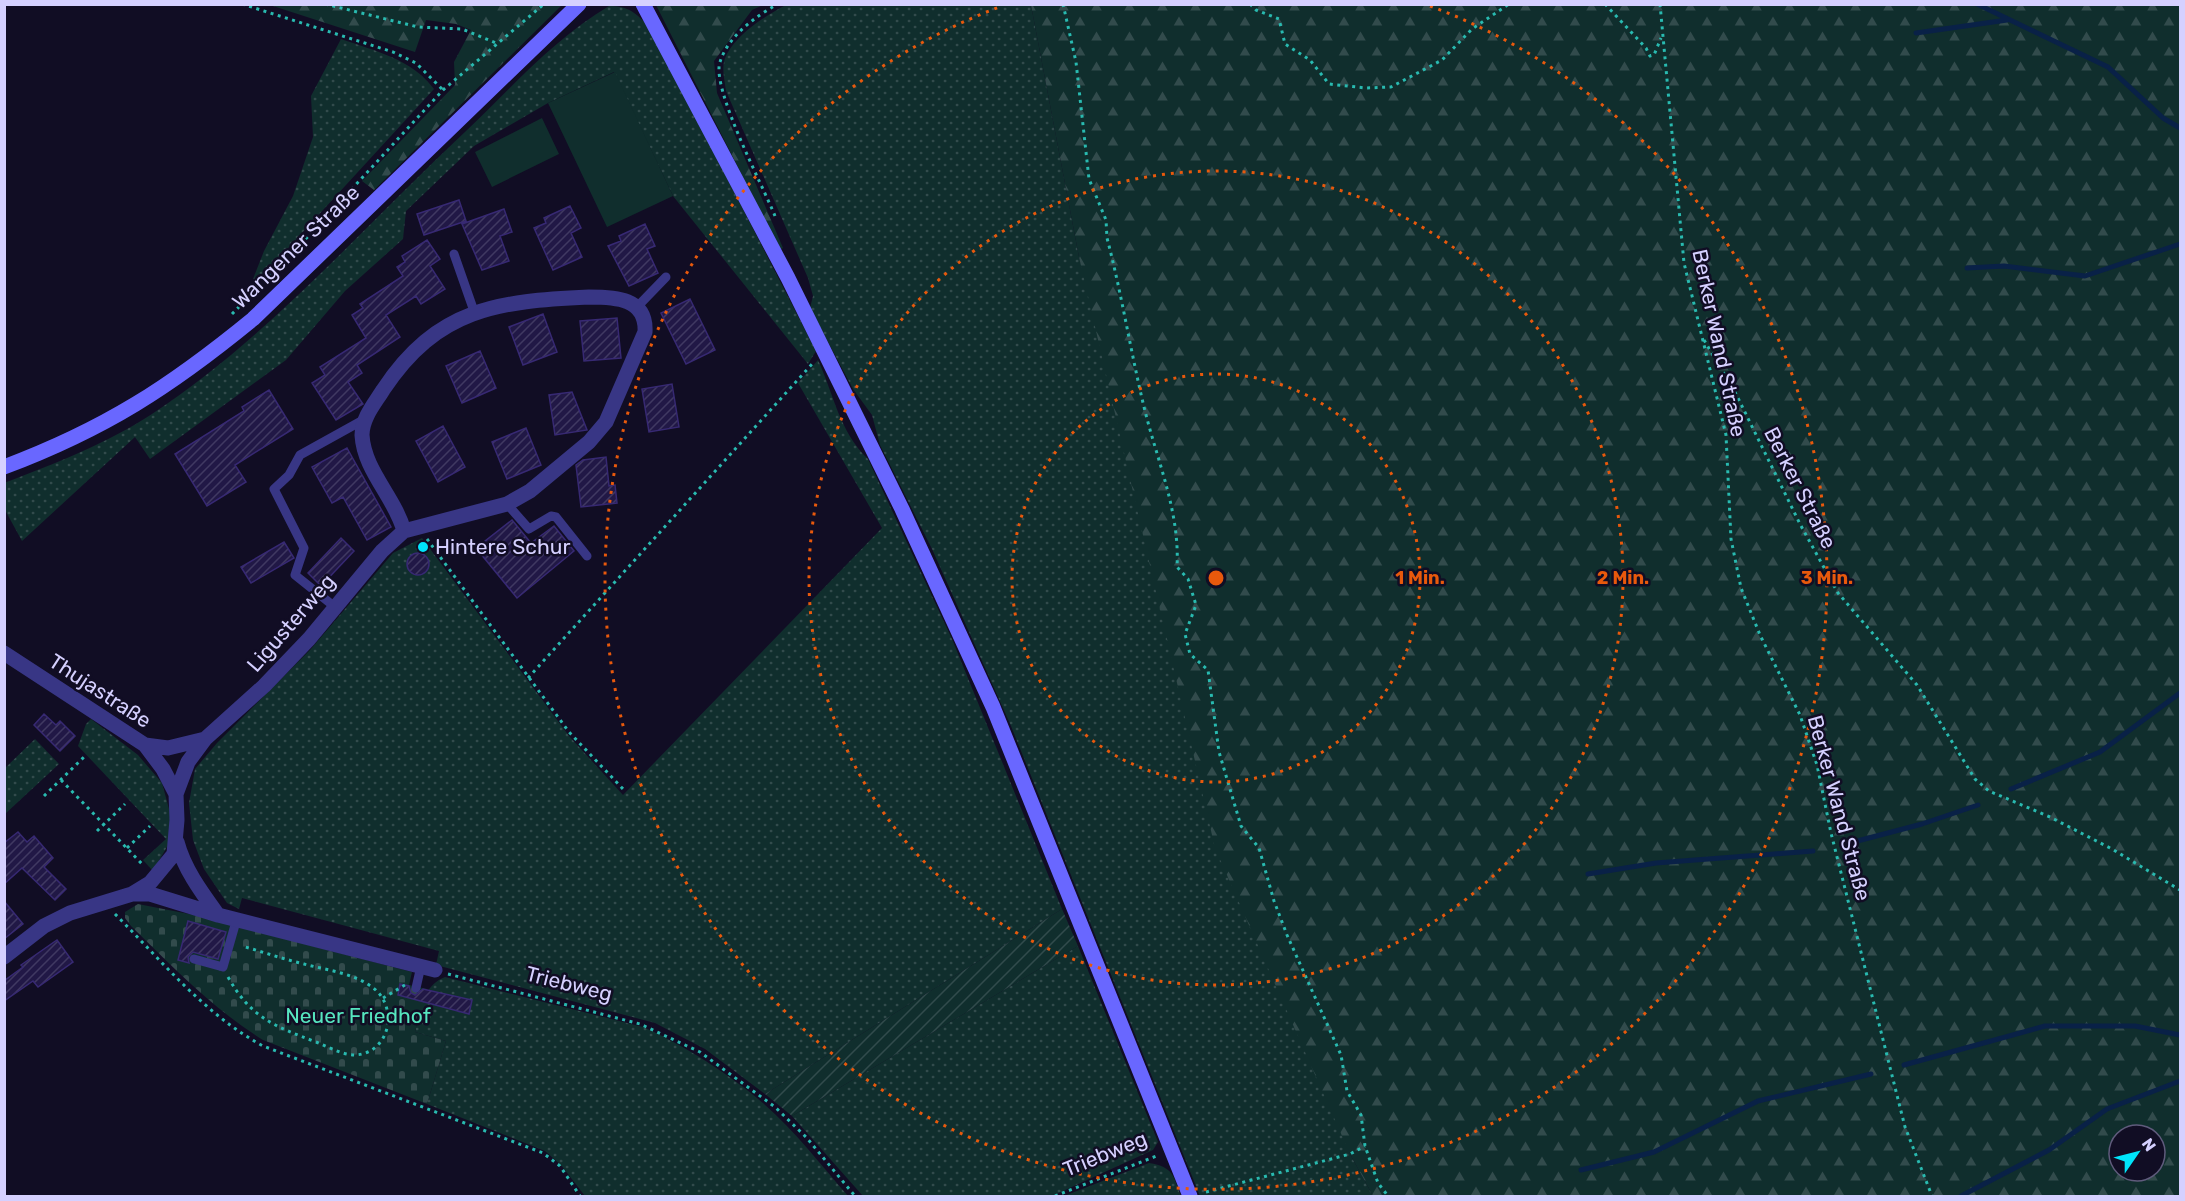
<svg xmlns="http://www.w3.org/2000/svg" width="2185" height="1201" font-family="Rubik,sans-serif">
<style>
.grass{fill:url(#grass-dots)}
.forest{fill:url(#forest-firs);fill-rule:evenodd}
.cemetery{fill:url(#cemetery-stones)}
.garden{fill:url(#garden-furrows)}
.pitch{fill:#102e2d}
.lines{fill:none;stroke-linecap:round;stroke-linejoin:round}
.stream{stroke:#092147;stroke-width:5}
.building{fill:url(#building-hatch);stroke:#372973;stroke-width:1.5}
.path{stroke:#29bab0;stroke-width:3;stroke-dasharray:3 4.5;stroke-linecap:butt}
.service{stroke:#383685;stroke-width:9}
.minor{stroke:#383685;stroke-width:15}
.secondary{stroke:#6967ff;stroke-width:15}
.ring{fill:none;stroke:#e8590c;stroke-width:3;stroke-dasharray:3 6}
.poi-dot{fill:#00e5fb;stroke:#110d24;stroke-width:2}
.labels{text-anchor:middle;stroke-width:5;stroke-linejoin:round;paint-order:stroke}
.street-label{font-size:21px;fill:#d5d0ff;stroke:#110d24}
.poi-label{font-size:21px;fill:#d5d0ff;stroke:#110d24;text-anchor:start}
.park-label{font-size:21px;fill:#56e5bf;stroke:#110d24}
.centre{fill:#e8590c;stroke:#110d24;stroke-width:3}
.ring-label{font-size:18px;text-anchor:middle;font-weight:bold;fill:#e8590c;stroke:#110d24;stroke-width:5;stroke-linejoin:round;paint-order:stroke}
</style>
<defs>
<pattern id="grass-dots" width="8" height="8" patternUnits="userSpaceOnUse" patternTransform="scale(1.5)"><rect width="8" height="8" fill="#102e2d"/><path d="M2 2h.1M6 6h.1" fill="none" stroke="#324b4c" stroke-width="1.8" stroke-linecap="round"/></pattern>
<pattern id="forest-firs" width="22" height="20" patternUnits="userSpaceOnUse" patternTransform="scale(1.5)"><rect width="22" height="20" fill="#102e2d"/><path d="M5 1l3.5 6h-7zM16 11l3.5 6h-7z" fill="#324b4c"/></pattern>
<pattern id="cemetery-stones" width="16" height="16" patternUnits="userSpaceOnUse" patternTransform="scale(1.5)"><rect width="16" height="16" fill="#102e2d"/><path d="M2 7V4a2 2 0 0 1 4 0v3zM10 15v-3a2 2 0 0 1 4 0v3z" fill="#324b4c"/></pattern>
<pattern id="garden-furrows" width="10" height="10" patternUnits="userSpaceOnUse" patternTransform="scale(1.5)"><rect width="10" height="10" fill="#102e2d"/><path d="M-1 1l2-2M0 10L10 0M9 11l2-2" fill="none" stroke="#324b4c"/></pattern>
<pattern id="building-hatch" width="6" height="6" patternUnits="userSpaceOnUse" patternTransform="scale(1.5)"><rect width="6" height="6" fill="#211846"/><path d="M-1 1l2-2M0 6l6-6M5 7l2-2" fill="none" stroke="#403962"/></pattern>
</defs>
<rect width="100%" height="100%" fill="#110d24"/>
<path class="grass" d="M786,5H1031L1079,257L1350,1154L1373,1196H1200L1011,726L932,549L880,445L872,415L853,389L810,308L813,296L808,278L726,91C725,83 722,70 724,62C730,38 766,15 786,5Z
M609,6C629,6 636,13 649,27L816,351L808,364L673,196L614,72L548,103L474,146L406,211L403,239L345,291L286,360L150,459L135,437L22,541L5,510L4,483C54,464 108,443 152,414C270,336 363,227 466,131C511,88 555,38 609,6Z
M341,39C375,51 412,59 434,89L257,282L253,279L264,251L293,196L313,137L311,96Z
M818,360C834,395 839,431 868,459L952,639L1062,909L765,1094L705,1049L655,1023L436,965L439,951L242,898L239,909L227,903L204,869L193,840L189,803L195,769L217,743L310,650L393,553L422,538L569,736L623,795L882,528L798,383Z
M91,719L138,755L162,783L172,820L168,845L153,871L143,860L166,839L78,746L86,724Z
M35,739L59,764L5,814V768Z
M1078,946L1158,1142L1153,1150L1052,1196H863L792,1116Z
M445,977L643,1027C682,1044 731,1075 764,1104C795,1131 821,1165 848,1196H585L561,1165L545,1151L427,1104L446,1041L415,1032C421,1010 422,986 445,977Z
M1149,1163C1174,1167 1173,1176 1181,1196H1064Z"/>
<path class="forest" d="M270,5H269H562L374,190L362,181L455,85L454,62L471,30L456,24L426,20L415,52Z
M656,5H763L752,10L714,61L717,93L783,248L780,250Z
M1031,5H2180V1196H1373L1350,1154L1215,848L1079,257ZM2119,1135H2155V1171H2119Z"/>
<path class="cemetery" d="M138,904L194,915L412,972L409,985L427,989L415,1032L446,1041L427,1104L263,1040C213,1009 173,967 131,926L125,918V912Z"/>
<path class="garden" d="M1062,909L1078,946L792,1116L765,1094Z"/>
<path class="pitch" d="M615,72L673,196L607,227L548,103Z
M542,118L559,154L492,187L475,152Z"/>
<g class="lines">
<path class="stream" d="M1977,4L2108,67L2163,118L2180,128
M1916,33L2007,20
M1967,268L2004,266L2085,276L2180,244
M2011,789L2100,752L2180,693
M1846,844L1922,824L1978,805
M1588,874L1656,863L1813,851
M1904,1065L2045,1026H2135L2180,1035
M1581,1170L1654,1152L1758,1101L1871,1074
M1961,1196L2049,1150L2107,1109L2180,1081"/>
</g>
<path class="building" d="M459,200L466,221L424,235L417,214Z
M570,206L581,228L571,233L582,257L553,270L534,228L546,223L544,218Z
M504,209L512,232L500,236L509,261L482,270L462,224Z
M645,224L655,246L647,249L658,273L629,286L608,246L621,241L619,236Z
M427,240L440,259L430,266L445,289L421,304L416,296L386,315L400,337L357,365L362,373L348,382L363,404L336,420L312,383L325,375L320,367L366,338L352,315L363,308L360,304L403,276L397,267L405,262L402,256Z
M690,299L715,350L686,364L661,313Z
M543,314L557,352L523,365L509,327Z
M617,318L621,358L584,361L580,321Z
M480,351L496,388L462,403L446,366Z
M672,384L679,427L649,432L642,389Z
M269,390L293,429L235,465L246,482L207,506L175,454L244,411L242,407Z
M572,392L587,430L555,435L549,395Z
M443,426L465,467L438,482L416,441Z
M526,428L541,465L507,479L492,442Z
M347,448L391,527L367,540L343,497L332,503L312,467Z
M606,457L609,486L615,485L617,503L581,507L576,465L583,460Z
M512,520L531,543L554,526L574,551L517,598L476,548Z
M341,538L354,551L321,586L308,573Z
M284,542L294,558L251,583L241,567Z
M407 564a11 11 0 1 1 22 0a11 11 0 1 1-22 0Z
M44,714L56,725L60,721L75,736L60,751L34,725Z
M18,832L27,842L34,836L53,858L44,867L66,889L55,900L22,868L4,884V843Z
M4,901L23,924L4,939Z
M188,921L226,932L218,959L193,952L188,957L189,963L178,960Z
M57,940L73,962L38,987L33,981L4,1001V981L23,967L21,965Z
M400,984L409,986L411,993L415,995L423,989L472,1000L469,1014L398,995Z"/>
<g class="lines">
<path class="path" d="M242,4L393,52L416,63L443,90
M325,4L418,27L462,29L496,43
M1063,4L1076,62L1089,179L1106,220L1107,238C1122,295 1131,354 1145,411C1158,463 1180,513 1177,567L1188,579L1196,605L1185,634L1190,654L1208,670L1219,752L1241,826L1259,848L1274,901L1287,935L1341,1055L1347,1091L1361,1115L1365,1146L1378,1183L1388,1196
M1250,4L1256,10L1279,19L1285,44L1310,60L1329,84L1366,88L1391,87L1442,60L1472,29L1509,4
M1605,4L1646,48L1650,56L1654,55L1661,38
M1660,4L1684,263L1726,435L1731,539L1741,588L1760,635L1800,715L1817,765L1831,833L1905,1127L1932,1196
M775,216C763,186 711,88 720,62C728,36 756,16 778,4
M232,314L302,243L443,90L544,4
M1704,340L1736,394L1800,524L1838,593L1917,685L1975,779L1989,791L2050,817L2112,849L2180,890
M427,539L569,732L624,790
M528,678L813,363
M61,780L144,866
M44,796L84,757
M97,831L125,804
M127,848L150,826
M115,914C162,961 204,1014 263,1046L543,1153L560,1166L580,1196
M448,974L640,1024L700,1052L775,1107L806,1137L855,1196
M228,977C251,1018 274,1026 316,1042C329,1047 342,1055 355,1055C391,1053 399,1006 372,987C353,973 326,970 304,964C283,959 263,952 242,946
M383,998L405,985
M1206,1192L1350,1154L1365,1146
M1055,1196L1159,1155"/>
<path class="service" d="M454,254L475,314
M637,307L666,277
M507,504L529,529L551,516L556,517L587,556
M335,607L295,575L304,548L274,489L289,475L300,455L365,419
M194,959L223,967L237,918
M416,988L421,966"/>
<path class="minor" d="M589,297C615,297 647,298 645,332L606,422L589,442L530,491L507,504L404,531C395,497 364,471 362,435C362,418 375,403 383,390C437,308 498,301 589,297Z
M4,653L145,745L163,769L176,794L177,820L174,854L150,883L132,894L70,913L44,926L4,957
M145,745L168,748L205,739
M176,794L188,762L205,739L264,686L309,639L382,551L404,531
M177,842C184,869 202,893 218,915
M133,894H150L218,915L435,970"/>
<path class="secondary" d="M643,4L788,278L902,509L993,707L1190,1196
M4,467C105,429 170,387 253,319L579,4"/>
</g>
<g class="ring">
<circle cx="1216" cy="578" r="204"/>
<circle cx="1216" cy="578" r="407"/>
<path d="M1430 6A611 611 0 1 1 1002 6"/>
</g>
<circle class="poi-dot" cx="423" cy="547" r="6"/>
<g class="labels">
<g class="street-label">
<text transform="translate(296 247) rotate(-44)" y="7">Wangener Straße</text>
<text transform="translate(1719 343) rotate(78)" y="7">Berker Wand Straße</text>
<text transform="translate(1800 488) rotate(63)" y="7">Berker Straße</text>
<text transform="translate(291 623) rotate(-49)" y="7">Ligusterweg</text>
<text transform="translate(100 691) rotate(33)" y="7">Thujastraße</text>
<text transform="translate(1839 808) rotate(75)" y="7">Berker Wand Straße</text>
<text transform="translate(569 984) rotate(14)" y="7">Triebweg</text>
<text transform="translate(1105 1154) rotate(-22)" y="7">Triebweg</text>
</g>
<g class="poi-label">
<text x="435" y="554">Hintere Schur</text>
</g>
<g class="park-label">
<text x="358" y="1023">Neuer Friedhof</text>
</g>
</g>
<circle cx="1216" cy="578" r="9" class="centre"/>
<g class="ring-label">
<text x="1420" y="584">1 Min.</text>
<text x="1623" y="584">2 Min.</text>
<text x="1827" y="584">3 Min.</text>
</g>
<rect width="2185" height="1201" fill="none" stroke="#d5d0ff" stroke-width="12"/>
<g transform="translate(2137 1153) rotate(55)"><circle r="28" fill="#110d24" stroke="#5f5b7c" stroke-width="1.5"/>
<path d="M0-4.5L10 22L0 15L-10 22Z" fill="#00e5fb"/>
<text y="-9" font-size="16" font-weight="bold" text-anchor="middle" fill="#d5d0ff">N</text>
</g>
</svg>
